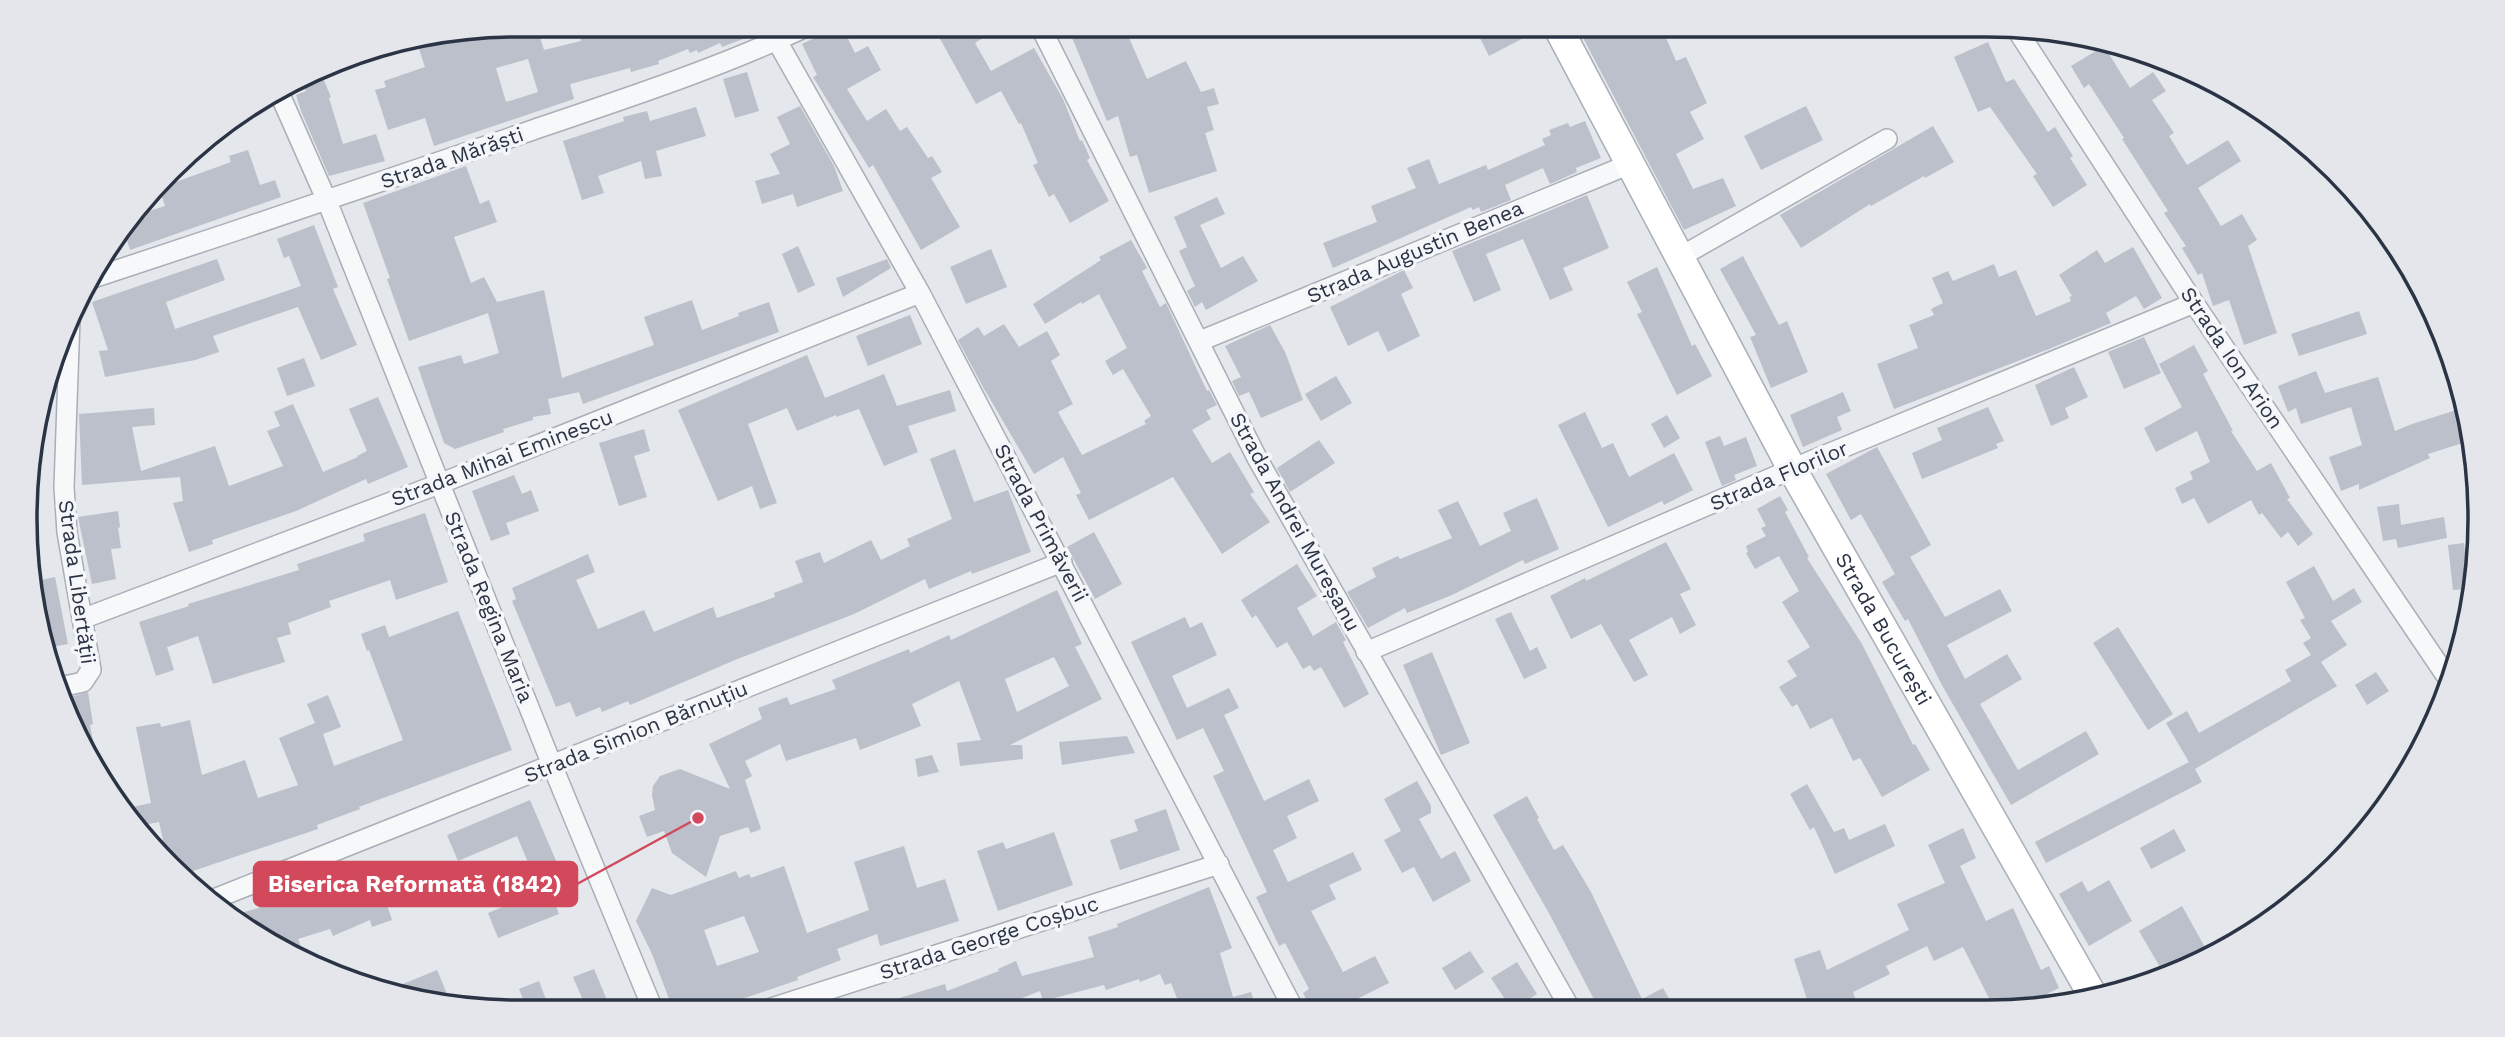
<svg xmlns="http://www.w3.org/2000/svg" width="2505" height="1037" font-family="'Work Sans',sans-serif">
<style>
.building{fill:#bbc0ca;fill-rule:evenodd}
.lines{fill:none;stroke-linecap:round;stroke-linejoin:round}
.street-casing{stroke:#a9aeb7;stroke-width:22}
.secondary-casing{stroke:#a9aeb7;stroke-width:31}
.street{stroke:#f7f8fa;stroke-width:19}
.secondary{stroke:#fff;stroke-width:28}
.labels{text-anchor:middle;stroke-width:7;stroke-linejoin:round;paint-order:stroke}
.street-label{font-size:21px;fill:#2b3445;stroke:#f4f6f9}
.rim{fill:none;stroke:#2b3445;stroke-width:3.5}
.leader{fill:none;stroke:#d1495b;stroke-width:2.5}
.callout-dot{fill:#d1495b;stroke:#f4f6f9;stroke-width:2.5}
.callout{fill:#d1495b;stroke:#d1495b;stroke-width:2.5}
.callout-label{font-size:23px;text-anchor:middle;font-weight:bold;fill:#fff}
</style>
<rect width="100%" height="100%" fill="#e4e7ec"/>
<path class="building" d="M519,24H536L544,50L581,41L577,24L777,26L722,47L720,43L698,53L697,50L690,53L688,49L658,61L659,64L631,72L630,68L570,84L574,99L434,146L425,118L388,130L375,90L386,87L384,81L425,67L417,43L460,34L461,37L482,31ZM528,59L538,92L506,102L496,68Z
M932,24H1005L975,43L991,71L1034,48L1063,99L1080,141L1082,140L1090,158L1087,160L1109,201L1070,223L1054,194L1049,197L1033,165L1038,163L1021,123L1019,124L1001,91L976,104Z
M1088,24H1123L1147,79L1186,61L1201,92L1214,88L1219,104L1207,107L1214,130L1205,133L1217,171L1149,193L1137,155L1130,157L1118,116L1107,121L1070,33Z
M1473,24H1540L1541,29L1489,56Z
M1637,24H1660L1676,61L1686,57L1707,103L1690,112L1704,139L1676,154L1693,189L1723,178L1736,206L1684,230L1580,32L1595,25L1598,32L1612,25L1616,34Z
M841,25L855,53L868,46L881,70L847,89L867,121L886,109L900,131L907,127L928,158L932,156L942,172L931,178L960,227L921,250L873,165L869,168L813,77L817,75L802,44Z
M1988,42L2006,82L2014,79L2048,132L2055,127L2073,156L2070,158L2087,185L2053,207L2033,176L2037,174L1990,107L1978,112L1954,57Z
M2104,46L2130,88L2153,72L2166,91L2152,100L2174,133L2169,136L2187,165L2228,140L2241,161L2198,188L2221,226L2242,214L2257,240L2248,246L2277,333L2244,345L2229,300L2213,306L2202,273L2198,275L2182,248L2186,246L2164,213L2168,211L2122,139L2124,138L2089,84L2084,88L2071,66Z
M319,69L331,97L329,98L343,144L376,134L385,161L329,176L301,111L296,95L306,91L299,78Z
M747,72L759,111L735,118L723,79Z
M800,106L834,166L843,191L797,207L793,194L762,204L755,181L780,174L770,154L790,144L777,117Z
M1806,106L1823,140L1761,170L1744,136Z
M696,107L706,136L656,151L662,176L645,179L641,161L598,176L604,193L582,200L563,141L624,121L623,117L647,111L650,121Z
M1585,121L1601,158L1576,168L1577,172L1550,184L1543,168L1505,185L1511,200L1481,212L1479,207L1473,210L1471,207L1333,268L1323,243L1377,222L1371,206L1416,188L1407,168L1429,159L1439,184L1486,165L1488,170L1545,145L1542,139L1551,135L1549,130L1568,123L1570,127Z
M1933,126L1954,162L1925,178L1924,176L1871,206L1870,204L1801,248L1780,215Z
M248,150L260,185L275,180L281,197L130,250L124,231L137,215L165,206L159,188L231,162L229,156Z
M466,166L480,204L489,200L497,222L454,237L471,283L484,277L497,302L544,290L562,378L654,345L644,317L692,300L702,330L739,316L738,313L769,302L779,332L583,404L579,392L548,399L551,414L533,417V420L503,429L504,432L455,449L444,443L418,367L461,355L464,364L499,353L488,313L409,341L387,279L390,278L363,203Z
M1587,195L1609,248L1563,268L1573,290L1550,300L1523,239L1486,254L1501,290L1474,302L1452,251Z
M1217,197L1225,214L1200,225L1221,268L1243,256L1258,281L1206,310L1202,302L1195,307L1187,291L1195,286L1179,251L1187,247L1174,217Z
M314,225L338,287L333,289L357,345L321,360L298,307L213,336L219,352L195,360L105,377L99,351L108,350L92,302L217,259L225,280L166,302L175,329L301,286L289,256L284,258L277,239Z
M1131,240L1147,268L1142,271L1160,307L1166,303L1207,391L1209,390L1217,405L1206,410L1211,419L1192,430L1212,463L1230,452L1254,492L1250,494L1270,522L1222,554L1173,477L1089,520L1076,495L1081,493L1063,457L1034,474L983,387L958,340L978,327L984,336L1004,324L1019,347L1047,331L1060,355L1051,361L1073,404L1058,412L1082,455L1146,424L1144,421L1151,416L1123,369L1113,375L1105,361L1127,348L1099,294L1082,304L1081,302L1045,324L1033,304L1101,260L1099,257Z
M798,246L815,285L798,293L782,254Z
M2133,247L2162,298L2144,309L2136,296L2106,313L2111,323L2049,349L1894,409L1877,364L1918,348L1909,325L1934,315L1931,309L1943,303L1932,278L1948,271L1953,281L1994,264L1999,277L2016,270L2036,316L2071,301L2069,297L2072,296L2059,275L2097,250L2105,263Z
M991,249L1007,287L966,304L950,267Z
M1743,256L1779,325L1787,321L1808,372L1771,388L1750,337L1756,335L1720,269Z
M887,259L891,268L843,297L836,278Z
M1657,267L1692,346L1695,344L1712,376L1677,395L1637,314L1642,312L1627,282Z
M1404,270L1413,288L1401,294L1420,336L1388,352L1378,331L1348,346L1330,307Z
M2359,311L2367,334L2299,356L2291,334Z
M910,315L922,344L868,366L856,336Z
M1270,325L1285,352L1303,400L1261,418L1249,392L1239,396L1232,381L1241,377L1225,346Z
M2144,337L2161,373L2124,389L2108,352Z
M2194,345L2208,371L2203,374L2233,431H2231L2257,471L2271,463L2290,498L2287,499L2313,534L2298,546L2288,532L2281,538L2262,513L2259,515L2251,500L2208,524L2194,498L2182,504L2175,488L2193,479L2190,472L2210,462L2197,431L2156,452L2144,428L2182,407L2159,364Z
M807,355L825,398L884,374L897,406L950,390L956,411L908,426L918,452L884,466L859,409L836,417V415L797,431L787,408L748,424L777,503L760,509L752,486L718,501L678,410Z
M304,358L315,386L287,396L277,368Z
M2074,367L2088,397L2065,408L2069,418L2051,426L2035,385Z
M2316,371L2325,393L2378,377L2395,431L2412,424L2466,407L2472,440L2428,454L2430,458L2359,490V484L2341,491L2329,457L2362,445L2351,407L2301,424L2296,408L2288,412L2278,386Z
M1336,376L1352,403L1321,421L1305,394Z
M1843,392L1851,411L1837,417L1842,430L1803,447L1790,415Z
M378,397L408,467L368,484L366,479L296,511L212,540L213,544L189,552L173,503L183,501L180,477L82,485L79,414L154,408L155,425L132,427L141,471L215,446L229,486L283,466L267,431L280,426L274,412L293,404L323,472L358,457L357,456L367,451L349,409Z
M1988,407L2004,441L1996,444L1998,448L1922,479L1912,453L1942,440L1937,428Z
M1585,412L1602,448L1613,443L1629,477L1674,453L1693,490L1664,505L1662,501L1608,527L1558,425Z
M1667,415L1680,438L1664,448L1651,424Z
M644,429L650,451L634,456L647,497L619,506L599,443Z
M1720,436L1724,446L1746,437L1757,466L1734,475L1736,480L1722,486L1705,442Z
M1319,440L1335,463L1290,492L1277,468Z
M1877,447L1931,545L1910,557L1945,617L2000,589L2012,611L1947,645L1965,679L2007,654L2022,679L1980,704L2018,770L2086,731L2099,754L2011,805L1943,687L1908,619L1905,621L1882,582L1895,574L1861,514L1851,520L1826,474Z
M955,449L974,502L1008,490L1031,552L972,574L971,571L929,589L925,579L854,614L735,660L630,705L628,701L602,712L600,707L576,717L570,702L556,707L512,601L516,599L512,588L588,554L595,572L576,580L598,629L644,610L654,632L713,607L717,618L775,597L774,593L803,582L795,561L820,552L824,563L871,540L881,560L910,546L907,539L952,519L930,459Z
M514,475L522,494L531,490L539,511L506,523L510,534L491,541L472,491Z
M1780,496L1788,510L1785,512L1809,557L1807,558L1862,644L1913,745L1915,744L1930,770L1882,797L1860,758L1853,761L1832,718L1810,729L1797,704L1792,707L1779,687L1797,676L1787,661L1810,647L1782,602L1799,591L1779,556L1755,569L1746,553L1748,552L1746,546L1766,536L1761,528L1766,526L1757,509Z
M1537,498L1559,549L1525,564L1523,560L1452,595L1407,613L1405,608L1368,628L1347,592L1376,577L1372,568L1398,556L1400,559L1452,538L1438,510L1458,501L1480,546L1511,531L1503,513Z
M2399,504L2401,525L2444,517L2447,538L2398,548L2396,539L2383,541L2377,507Z
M118,511L120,527L118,528L121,548L111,549L116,579L92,584L78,517Z
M425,513L448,582L396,600L390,580L329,601L331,607L288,623L291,634L277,638L285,662L213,684L198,636L167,647L174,670L156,676L139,622L189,606L188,604L299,570L297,564L365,541L363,534Z
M1094,532L1122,584L1095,599L1067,547Z
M1666,542L1691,589L1680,594L1696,625L1680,634L1672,617L1629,640L1648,675L1634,682L1601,624L1571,639L1550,596L1585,578L1586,581Z
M2464,543L2469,589L2453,590L2448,545Z
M1297,564L1317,596L1297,608L1313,636L1336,622L1346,640L1343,642L1369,694L1344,708L1321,667L1314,671L1310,665L1303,669L1287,642L1277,648L1256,615L1252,618L1241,600Z
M2314,566L2333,601L2354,588L2362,602L2331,621L2347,645L2321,662L2337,686L2195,769L2202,782L2046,863L2035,842L2189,762L2166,723L2187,711L2199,733L2291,681L2285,670L2311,655L2303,643L2311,638L2300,620L2305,618L2286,582Z
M55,577L68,644L46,648L43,632L39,633L34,615L33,582Z
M1057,590L1082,644L1075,647L1102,699L1010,745H1022L1023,759L960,766L957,743L981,740L959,681L912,704L921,726L860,750L856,738L786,761L780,744L745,761L752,776L745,780L761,829L751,833L748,827L720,836L706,877L672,853L664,831L647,837L639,816L655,810L652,795L653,786L660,776L680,769L730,789L709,744L762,719L758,708L787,697L790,705L836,689L832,680L909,649L910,653L949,635L951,640ZM1054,657L1069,686L1017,712L1005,679Z
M458,611L512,750L359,807L360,809L317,825L318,829L184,874L167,857L159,822L139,826L123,809L151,803L136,727L160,723L161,727L190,720L202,775L245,760L258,798L298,785L279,738L315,723L307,704L328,695L341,727L323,734L334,766L403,740L369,650L367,651L361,634L385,625L389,637Z
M1511,612L1530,651L1537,647L1547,668L1524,679L1495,619Z
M1185,617L1190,628L1202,622L1217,655L1172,676L1187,708L1229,688L1239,708L1224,715L1264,801L1309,779L1319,801L1287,816L1297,838L1273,850L1288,882L1353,852L1362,870L1329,885L1336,899L1311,911L1343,972L1375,956L1389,983L1349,1003L1353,1010H1312L1303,993L1309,989L1285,943L1279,946L1256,897L1267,892L1213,776L1224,771L1203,728L1177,740L1131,642Z
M2118,627L2173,714L2148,730L2093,643Z
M1432,652L1470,743L1441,755L1403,665Z
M2376,672L2389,691L2367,705L2355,685Z
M88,692L93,724L90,725L98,767L95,768L60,700Z
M1127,736L1135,753L1062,765L1059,742Z
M932,755L939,772L918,777L915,759Z
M1417,781L1431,806V813L1419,819L1441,859L1455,851L1471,881L1433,902L1414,867L1402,873L1384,840L1401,831L1384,799Z
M1807,784L1834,832L1844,828L1849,840L1885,824L1895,846L1835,874L1814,827L1810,830L1790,794Z
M1527,796L1539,818L1537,819L1554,850L1563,845L1591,892L1642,999L1663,988L1675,1009H1599L1550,915L1493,815Z
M530,800L563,877L538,887L517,836L458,861L447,835Z
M1166,809L1180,850L1120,870L1110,840L1138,831L1134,820Z
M1963,828L1976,858L1960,866L1986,921L2013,908L2041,970L2049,966L2059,988L2033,1001L2031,997L2008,1008H1994L1963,947L1934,961L1927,946L1886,966L1890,974L1853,992L1859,1009H1810L1794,959L1820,950L1827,970L1909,930L1897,904L1945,883L1928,845Z
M2174,829L2186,851L2151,869L2140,848Z
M1054,832L1073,885L998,911L977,851L1003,842L1006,849Z
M904,846L917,888L945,879L959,921L880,946L877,934L837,949L841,960L797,977L798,980L703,1012H674L652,954L636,921L652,888L671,895L736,871L739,878L749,874L751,878L784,866L807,933L869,910L854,862ZM744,916L759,952L717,966L704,930Z
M391,861L400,887L383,893L392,920L372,927L370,920L333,936L330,929L298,939L305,957L229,916L259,908L258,903L296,892L297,894L332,879L333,881Z
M2109,880L2132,921L2089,946L2059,894L2082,881L2088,892Z
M1209,887L1232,948L1220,953L1233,997L1251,992L1257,1010L1182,1011L1171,983L1165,985L1160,974L1140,982L1139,979L1106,990L1104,985L1043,1001L1040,991L990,1011L868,1012L867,1008L945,984L947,991L999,971L998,969L1016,961L1022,976L1094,957L1088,937L1118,927L1117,924Z
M549,888L559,914L498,938L488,913Z
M2182,906L2211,958L2205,962L2164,974L2139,931Z
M1470,951L1484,972L1455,990L1442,968Z
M1517,962L1537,994L1512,1010L1491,978Z
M594,969L612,1012H588L573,977Z
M437,970L450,1001L386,991Z
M539,981L545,997L551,1012H528L519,989Z"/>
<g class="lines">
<g class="street-casing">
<path id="street" d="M1039,24L1257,458L1571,1010
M2017,30L2194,303L2451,683
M777,41L920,293L1294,1010
M277,88L327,201L552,765L654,1012
M1680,257L1887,139
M87,280C233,232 379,183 524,133C620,100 721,68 812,24
M1200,341L1630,164
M82,619L439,484L920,293
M1366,652L1813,460L2194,303
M56,688L83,682L91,670L67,532L64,487L70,318
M209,901L1062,562
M759,1012L1219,864"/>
</g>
<g class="secondary-casing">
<g id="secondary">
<path id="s1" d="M1556,24L1792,469L2093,996"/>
</g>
</g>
<use href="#street" class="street"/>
<use href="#secondary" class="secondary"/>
</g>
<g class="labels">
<g class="street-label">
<text transform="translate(452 158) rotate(-19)" y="7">Strada Mărăști</text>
<text transform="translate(1415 252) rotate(-23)" y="7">Strada Augustin Benea</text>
<text transform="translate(2232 358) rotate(56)" y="7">Strada Ion Arion</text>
<text transform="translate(502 458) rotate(-21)" y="7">Strada Mihai Eminescu</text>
<text transform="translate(1779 476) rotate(-23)" y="7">Strada Florilor</text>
<text transform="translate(1295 522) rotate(61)" y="7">Strada Andrei Mureșanu</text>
<text transform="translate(1041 523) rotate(62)" y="7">Strada Primăverii</text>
<text transform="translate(77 582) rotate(82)" y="7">Strada Libertății</text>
<text transform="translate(489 607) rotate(68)" y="7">Strada Regina Maria</text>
<text dy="7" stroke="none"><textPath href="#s1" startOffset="688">Strada București</textPath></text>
<text transform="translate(636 732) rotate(-22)" y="7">Strada Simion Bărnuțiu</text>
<text transform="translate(989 938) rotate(-18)" y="7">Strada George Coșbuc</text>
</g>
</g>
<path d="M0 0H2505V1037H0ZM518 37H1987A481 481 0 0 1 2468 518V519A481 481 0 0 1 1987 1000H518A481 481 0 0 1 37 519V518A481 481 0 0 1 518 37Z" fill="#e4e6eb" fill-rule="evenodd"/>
<path class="rim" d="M518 37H1987A481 481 0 0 1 2468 518V519A481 481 0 0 1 1987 1000H518A481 481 0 0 1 37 519V518A481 481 0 0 1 518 37Z"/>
<path class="leader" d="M698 818L577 884"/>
<circle class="callout-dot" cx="698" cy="818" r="7"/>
<rect class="callout" x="254" y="862" width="323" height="44" rx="7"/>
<g class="callout-label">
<text x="415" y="892">Biserica Reformată (1842)</text>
</g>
</svg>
